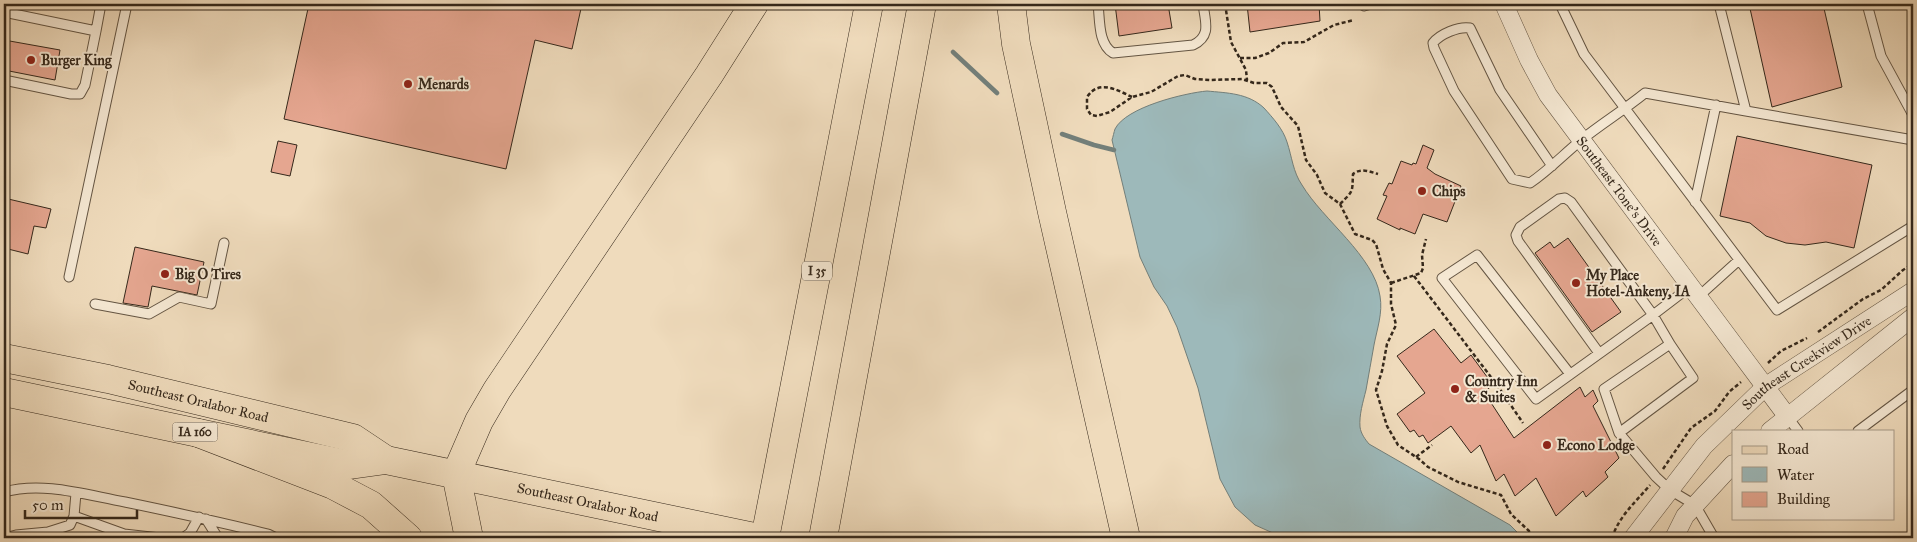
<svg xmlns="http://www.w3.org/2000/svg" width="1917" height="542" font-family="'IM FELL Great Primer',serif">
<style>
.water{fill:#9db9ba;stroke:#737f7a}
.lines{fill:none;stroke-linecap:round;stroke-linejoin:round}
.stream{stroke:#737f7a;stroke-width:4.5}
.building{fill:#e5a690;stroke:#35281b}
.service-casing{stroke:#645543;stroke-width:11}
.minor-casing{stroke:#645543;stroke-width:19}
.primary-casing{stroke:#35281b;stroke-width:29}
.motorway-casing{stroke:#35281b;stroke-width:29}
.path{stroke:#35281b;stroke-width:2.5;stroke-dasharray:4 2.5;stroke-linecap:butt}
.service{stroke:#f5e8d3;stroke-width:9}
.minor{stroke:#f5e8d3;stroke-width:18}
.primary{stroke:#efdbbc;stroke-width:28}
.motorway{stroke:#efdbbc;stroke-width:28}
.poi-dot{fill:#8f2418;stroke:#f5e8d3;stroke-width:2}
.labels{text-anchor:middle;stroke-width:4;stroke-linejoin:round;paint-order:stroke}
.shield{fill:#f5e8d3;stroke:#6f6252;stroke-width:1}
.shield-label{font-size:12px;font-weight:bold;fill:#35281b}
.poi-label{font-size:14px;font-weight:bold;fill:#35281b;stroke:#f5e8d3;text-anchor:start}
.street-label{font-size:14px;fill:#35281b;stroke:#f5e8d3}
</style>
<rect width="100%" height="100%" fill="#efdbbc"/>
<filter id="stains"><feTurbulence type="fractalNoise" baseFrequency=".004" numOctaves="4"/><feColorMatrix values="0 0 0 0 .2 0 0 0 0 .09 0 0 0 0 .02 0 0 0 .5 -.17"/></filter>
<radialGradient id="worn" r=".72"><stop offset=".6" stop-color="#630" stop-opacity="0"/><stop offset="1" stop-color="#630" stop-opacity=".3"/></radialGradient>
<path class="water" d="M1207,91C1227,93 1248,93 1264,108C1273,118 1283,129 1287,142C1292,157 1293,172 1302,185C1323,220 1374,256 1380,296C1383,313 1377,329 1374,345C1371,360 1369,375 1366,390C1363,402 1359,415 1360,427C1361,434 1365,439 1369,444L1510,525L1519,534L1520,538H1284L1255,525L1235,507L1220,479L1198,388L1177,327L1167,306L1154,287L1140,257L1112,140C1113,137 1114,132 1115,129C1126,107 1185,93 1207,91Z"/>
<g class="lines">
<path class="stream" d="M953,52L997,93
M1062,134L1094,145L1114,150"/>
</g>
<path class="building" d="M309,4H582L572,49L535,40L506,169L284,119Z
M1115,4H1168L1172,28L1119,36Z
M1247,4H1319L1320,21L1250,32Z
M1749,4H1823L1842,87L1772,107Z
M4,40L60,50L55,80L4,70Z
M1737,136L1872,165L1854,248L1826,242L1805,245L1786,243L1766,236L1750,223L1720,216Z
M278,141L297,145L290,176L271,172Z
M1423,145L1434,150L1427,168L1435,174L1461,186L1447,222L1423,214L1415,234L1400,228V230L1377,219L1387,196L1383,195L1389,183L1392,184L1401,161L1412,165L1413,163L1416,164Z
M4,198L51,209L46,228L34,226L28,254L4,248Z
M1568,238L1621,312L1592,332L1535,253L1550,242L1554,248Z
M135,247L204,262L197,295L152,286L148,307L123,303Z
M1434,329L1461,363L1471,355L1493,385L1484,392L1514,438L1580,387L1585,397L1593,390L1598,401L1593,406L1619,458L1605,472L1608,477L1586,497L1583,491L1556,516L1536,478L1515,496L1504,474L1496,481L1480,445L1471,453L1451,426L1428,443L1423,435L1419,437L1414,430L1410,432L1397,414L1425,393L1397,356Z"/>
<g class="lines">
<g class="service-casing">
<path id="service" d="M1098,4C1100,20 1098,44 1113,53L1193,45C1212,36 1205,21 1203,4
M1361,4L1364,6L1371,4
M1560,4L1584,54L1777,310L1913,226
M1719,4L1746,111L1913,140
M1867,4L1881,56L1913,115
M4,12L96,31L101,4
M4,80L71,94H80L85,85L96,31
M1552,166L1500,90L1470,28C1459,26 1440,34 1433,43L1434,48L1454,91L1512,179L1530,183C1548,171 1563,155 1580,141C1601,124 1624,110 1645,93L1746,111
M1695,202L1716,105
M69,277L127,4
M1698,297L1739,260
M95,304L149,314L179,297L211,304L224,243
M1670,344L1653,315L1691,286
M1570,374L1477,255L1442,278L1536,399L1653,315L1571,202L1565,198L1559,199L1520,227L1516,235L1518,241L1599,353
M1787,416L1798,431
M1858,431L1913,390
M1619,433L1693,378L1670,344L1604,389L1619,433L1656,477L1670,490L1695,505L1713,536L1712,538
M4,492C43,481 86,495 125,502C173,512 220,522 268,534L276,538
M74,516L124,534L160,538
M206,519L218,538
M4,538L16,535L48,532L70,525L74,516L76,493
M183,538L190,533L199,517"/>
</g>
<g class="minor-casing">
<g id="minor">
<path id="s1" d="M1504,4L1529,60L1548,95L1787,416"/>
<path d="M1770,431L1913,317"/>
<path id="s2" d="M1633,538L1704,446L1766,386L1913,291"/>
<path d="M1674,538L1685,516L1733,464"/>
</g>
</g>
<g class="primary-casing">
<g id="primary">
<path id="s3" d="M4,358L108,379L353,438L386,460"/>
<path id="s4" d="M4,392L350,465L386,460L759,538"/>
</g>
</g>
<g class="motorway-casing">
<path id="motorway" d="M1011,4L1016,44L1052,212L1126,538
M198,433L333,485L371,505L408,538
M469,538L456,474L479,421L497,390L709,75L754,4
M765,538L869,4
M823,538L922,4"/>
</g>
<path class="path" d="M1225,4L1231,42L1246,70L1247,80
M1240,58H1255L1269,53L1283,43L1304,42L1334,25L1354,20
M1132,97C1117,90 1099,79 1087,97V109L1091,115L1097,116L1110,112L1132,97L1151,92L1178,76L1185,75L1195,79L1210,80L1242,79L1254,83H1267L1272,87L1281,107L1298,126L1306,160L1317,175L1325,193L1340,204L1355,234L1372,240L1376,244L1383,269L1391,283V304L1396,325L1387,344L1382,371L1376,390L1387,426L1398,445L1419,459L1428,467L1458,482L1501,495L1511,514L1529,531L1531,538
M1340,204C1354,190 1352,193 1353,174C1361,168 1368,171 1378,174
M1414,276L1497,385L1523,423
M1391,283L1421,273L1423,268L1422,255L1426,239
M1818,332L1863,299L1881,290L1903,270L1913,264
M1768,363L1781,351L1807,338
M1416,457L1432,445
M1663,469L1691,428L1715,411L1729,392L1741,382
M1612,538C1619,516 1635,503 1650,485"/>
<use href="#service" class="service"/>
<use href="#minor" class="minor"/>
<use href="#primary" class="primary"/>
<use href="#motorway" class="motorway"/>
</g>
<g class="poi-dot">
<circle cx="31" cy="60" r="5"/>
<circle cx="408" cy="84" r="5"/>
<circle cx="1422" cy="191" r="5"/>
<circle cx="165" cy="274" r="5"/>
<circle cx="1576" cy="283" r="5"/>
<circle cx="1455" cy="389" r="5"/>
<circle cx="1547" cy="445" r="5"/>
</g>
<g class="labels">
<g class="shield">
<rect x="802" y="261.5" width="30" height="19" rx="4"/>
<rect x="172.5" y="422.5" width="45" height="19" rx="4"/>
</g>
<g class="shield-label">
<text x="817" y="275">I 35</text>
<text x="195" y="436">IA 160</text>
</g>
<g class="poi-label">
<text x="41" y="65">Burger King</text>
<text x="418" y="89">Menards</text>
<text x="1432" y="196">Chips</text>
<text x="175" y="279">Big O Tires</text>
<text x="1586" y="280">My Place<tspan x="1586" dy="16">Hotel-Ankeny, IA</tspan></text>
<text x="1465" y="386">Country Inn<tspan x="1465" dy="16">&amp; Suites</tspan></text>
<text x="1557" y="450">Econo Lodge</text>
</g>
<g class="street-label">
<text dy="5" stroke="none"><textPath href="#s1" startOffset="221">Southeast Tone's Drive</textPath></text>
<text dy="5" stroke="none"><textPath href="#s2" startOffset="249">Southeast Creekview Drive</textPath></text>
<text dy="5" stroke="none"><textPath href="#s3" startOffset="199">Southeast Oralabor Road</textPath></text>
<text dy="5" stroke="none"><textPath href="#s4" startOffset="596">Southeast Oralabor Road</textPath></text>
</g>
</g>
<rect width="1917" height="542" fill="none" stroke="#efdbbc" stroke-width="20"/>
<rect x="5" y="5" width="1907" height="532" fill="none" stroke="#35281b" stroke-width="2.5"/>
<rect x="10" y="10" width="1897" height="522" fill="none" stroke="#35281b"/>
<rect x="1732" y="430" width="162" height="90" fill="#f5e8d3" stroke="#a89b89"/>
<rect x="1742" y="446" width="25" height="8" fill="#efdbbc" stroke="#a89b89"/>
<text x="1777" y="454" font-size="15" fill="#35281b">Road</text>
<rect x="1742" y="467" width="25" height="15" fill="#9db9ba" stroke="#a89b89"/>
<text x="1777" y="480" font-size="15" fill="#35281b">Water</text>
<rect x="1742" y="492" width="25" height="15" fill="#e5a690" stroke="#a89b89"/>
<text x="1777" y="504" font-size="15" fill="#35281b">Building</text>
<path d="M25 510v8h112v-8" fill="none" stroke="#35281b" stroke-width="2.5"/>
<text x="32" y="510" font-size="15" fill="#35281b" stroke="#f5e8d3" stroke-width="4" paint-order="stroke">50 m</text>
<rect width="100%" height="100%" filter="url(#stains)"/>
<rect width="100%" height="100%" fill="url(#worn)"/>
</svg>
